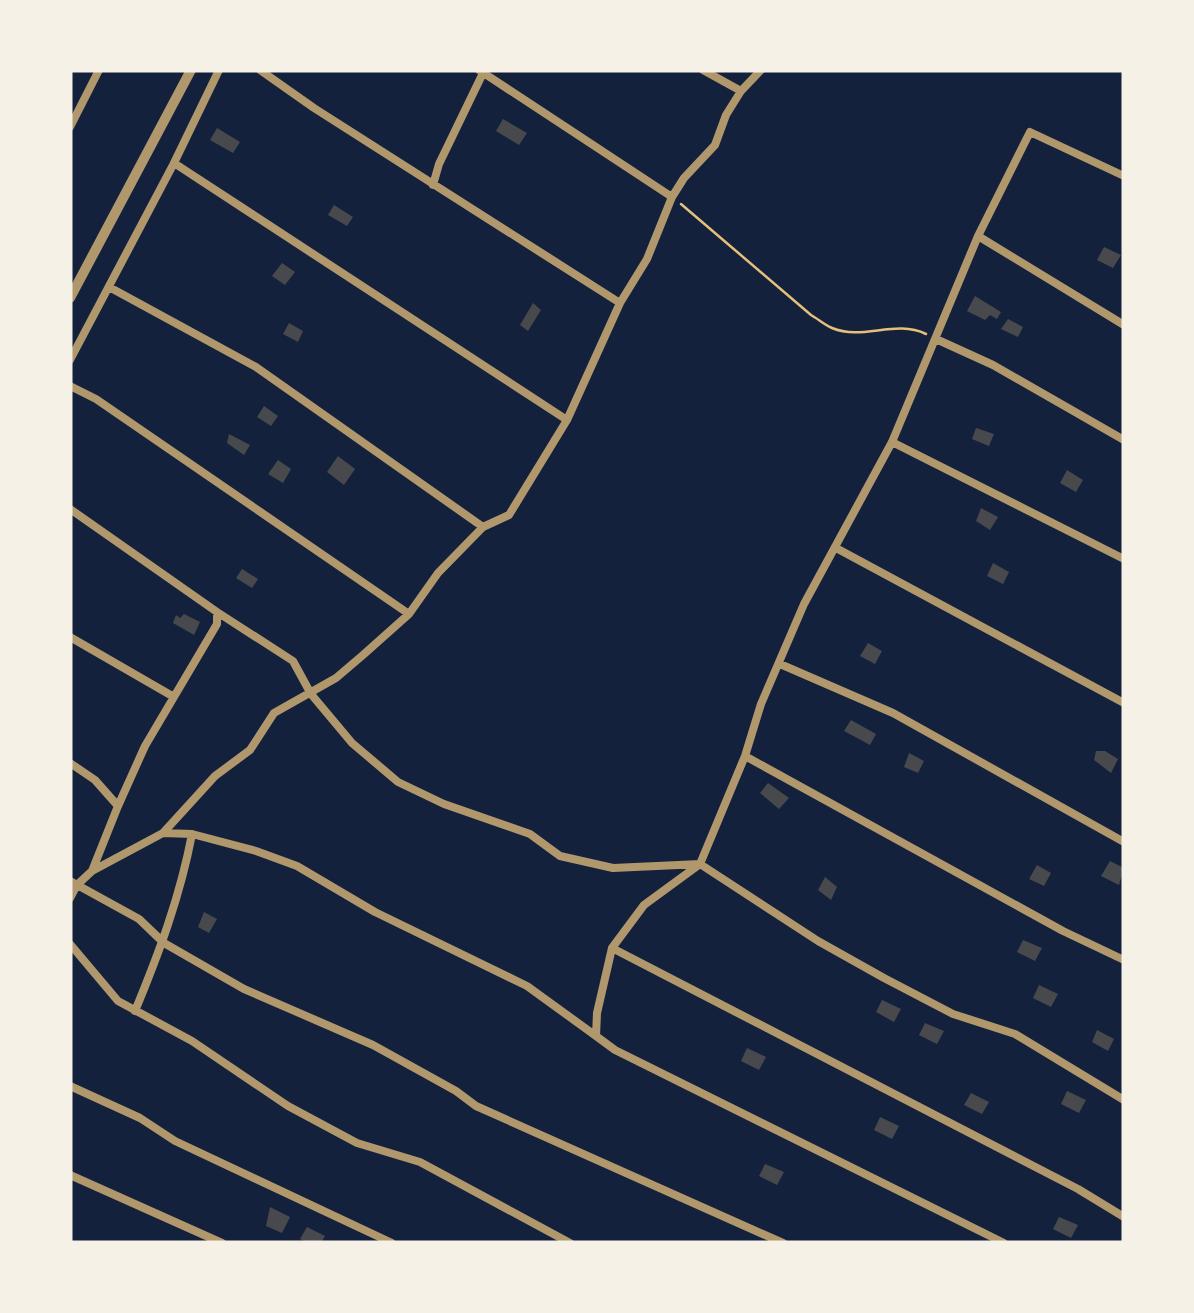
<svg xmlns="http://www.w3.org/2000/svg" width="1194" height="1313" font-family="Figtree,sans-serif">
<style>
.building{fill:#48494c}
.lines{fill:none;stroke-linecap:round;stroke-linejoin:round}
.path{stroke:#e5c07b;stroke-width:2.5}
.minor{stroke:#b1986c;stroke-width:8}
.tertiary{stroke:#b1986c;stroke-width:10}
</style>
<rect width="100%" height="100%" fill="#14213d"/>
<path class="building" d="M503,119L527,133L519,145L496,131Z
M217,128L240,142L233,153L210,140Z
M334,205L353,217L347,226L328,215Z
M1104,247L1121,255L1113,268L1097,260Z
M282,263L295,272L285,285L272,276Z
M975,296L1001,312L997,319L990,315L985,320L967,311Z
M533,303L541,310L528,331L520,325Z
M1008,319L1023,327L1018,337L1001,329Z
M289,323L303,331L298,342L283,334Z
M264,406L278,416L271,426L257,417Z
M976,428L994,434L989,446L972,439Z
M229,434L250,445L244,455L227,443Z
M338,456L355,469L344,485L327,472Z
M278,460L291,469L283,483L268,474Z
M1067,470L1083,480L1076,492L1060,483Z
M981,508L998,517L990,530L976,521Z
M993,563L1009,572L1003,584L987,576Z
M242,569L258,579L252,588L236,578Z
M184,614L200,622L194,635L173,623L176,615L180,618Z
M868,643L882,651L875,664L860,656Z
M851,720L876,734L870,745L844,731Z
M1096,751H1105L1118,759L1111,773L1094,760Z
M909,753L924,761L918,773L904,767Z
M768,783L789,798L779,809L760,793Z
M1110,861L1124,868L1119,885L1101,876Z
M1037,865L1051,873L1044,886L1029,879Z
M825,877L837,887L831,900L818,890Z
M204,912L217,919L209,933L198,927Z
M1023,940L1042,948L1035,961L1017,952Z
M1039,985L1058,994L1051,1007L1033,998Z
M882,1000L901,1009L894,1022L876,1012Z
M925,1023L944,1031L937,1044L919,1035Z
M1097,1030L1114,1039L1108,1051L1092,1042Z
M747,1048L766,1057L759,1070L741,1061Z
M1067,1091L1086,1100L1079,1113L1061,1104Z
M971,1093L989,1102L982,1114L964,1105Z
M880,1117L899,1126L892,1139L874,1130Z
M765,1164L784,1172L777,1185L759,1176Z
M270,1207L290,1217L282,1233L266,1226Z
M1059,1217L1078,1225L1071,1238L1053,1229Z
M307,1227L325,1236L321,1243H308L300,1239Z"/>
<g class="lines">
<path class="path" d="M681,204L811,315C818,319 825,325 832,328C863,341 895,319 926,334"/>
<path class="minor" d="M260,70L314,108L620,303
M479,70L672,197
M703,70L741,91
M70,127L99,70
M174,163L567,420
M433,185L439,164L483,73
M978,236L1124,325
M109,287L256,367L483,527
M936,339L993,365L1124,440
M70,360L174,163L219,70
M70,386L96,399L409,614
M892,442L1124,559
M70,509L217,612V624L145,746L118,806
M836,548L1124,703
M217,612L293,661L311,694L352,743L398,782L444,804L530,834L560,856L613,868L700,864L818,941L884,978L953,1014L1015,1034L1124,1100
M70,637L174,697
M780,664L893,713L1124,842
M745,756L1063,931L1124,960
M70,763L95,780L118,806L92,871
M163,833L192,834L256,851L297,866L375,912L527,986L596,1036
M70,881L139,919L164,943L244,989L373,1045L456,1091L476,1106L783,1243
M70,898L77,885L92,871L163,833L215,776L250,750L274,713L336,678L363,655L409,614L438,573L483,527L509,515L567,420L620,303L647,259L672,197L684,178L715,145L726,115L741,91L761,70
M70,944L118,1001L192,1041L288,1106L357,1143L420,1162L570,1243
M612,948L1078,1189L1124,1217
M135,1011C159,953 180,897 192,834
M70,1086L140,1118L175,1141L392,1243
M70,1175L222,1243
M1004,1243L615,1050L596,1036L597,1013L612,948L644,905L700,864L745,756L761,704L804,604L892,442L978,236L1030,132L1124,176"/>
<path class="tertiary" d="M70,298L191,70"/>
</g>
<rect width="1194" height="1313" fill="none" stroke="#f6f1e7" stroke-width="145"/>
</svg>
